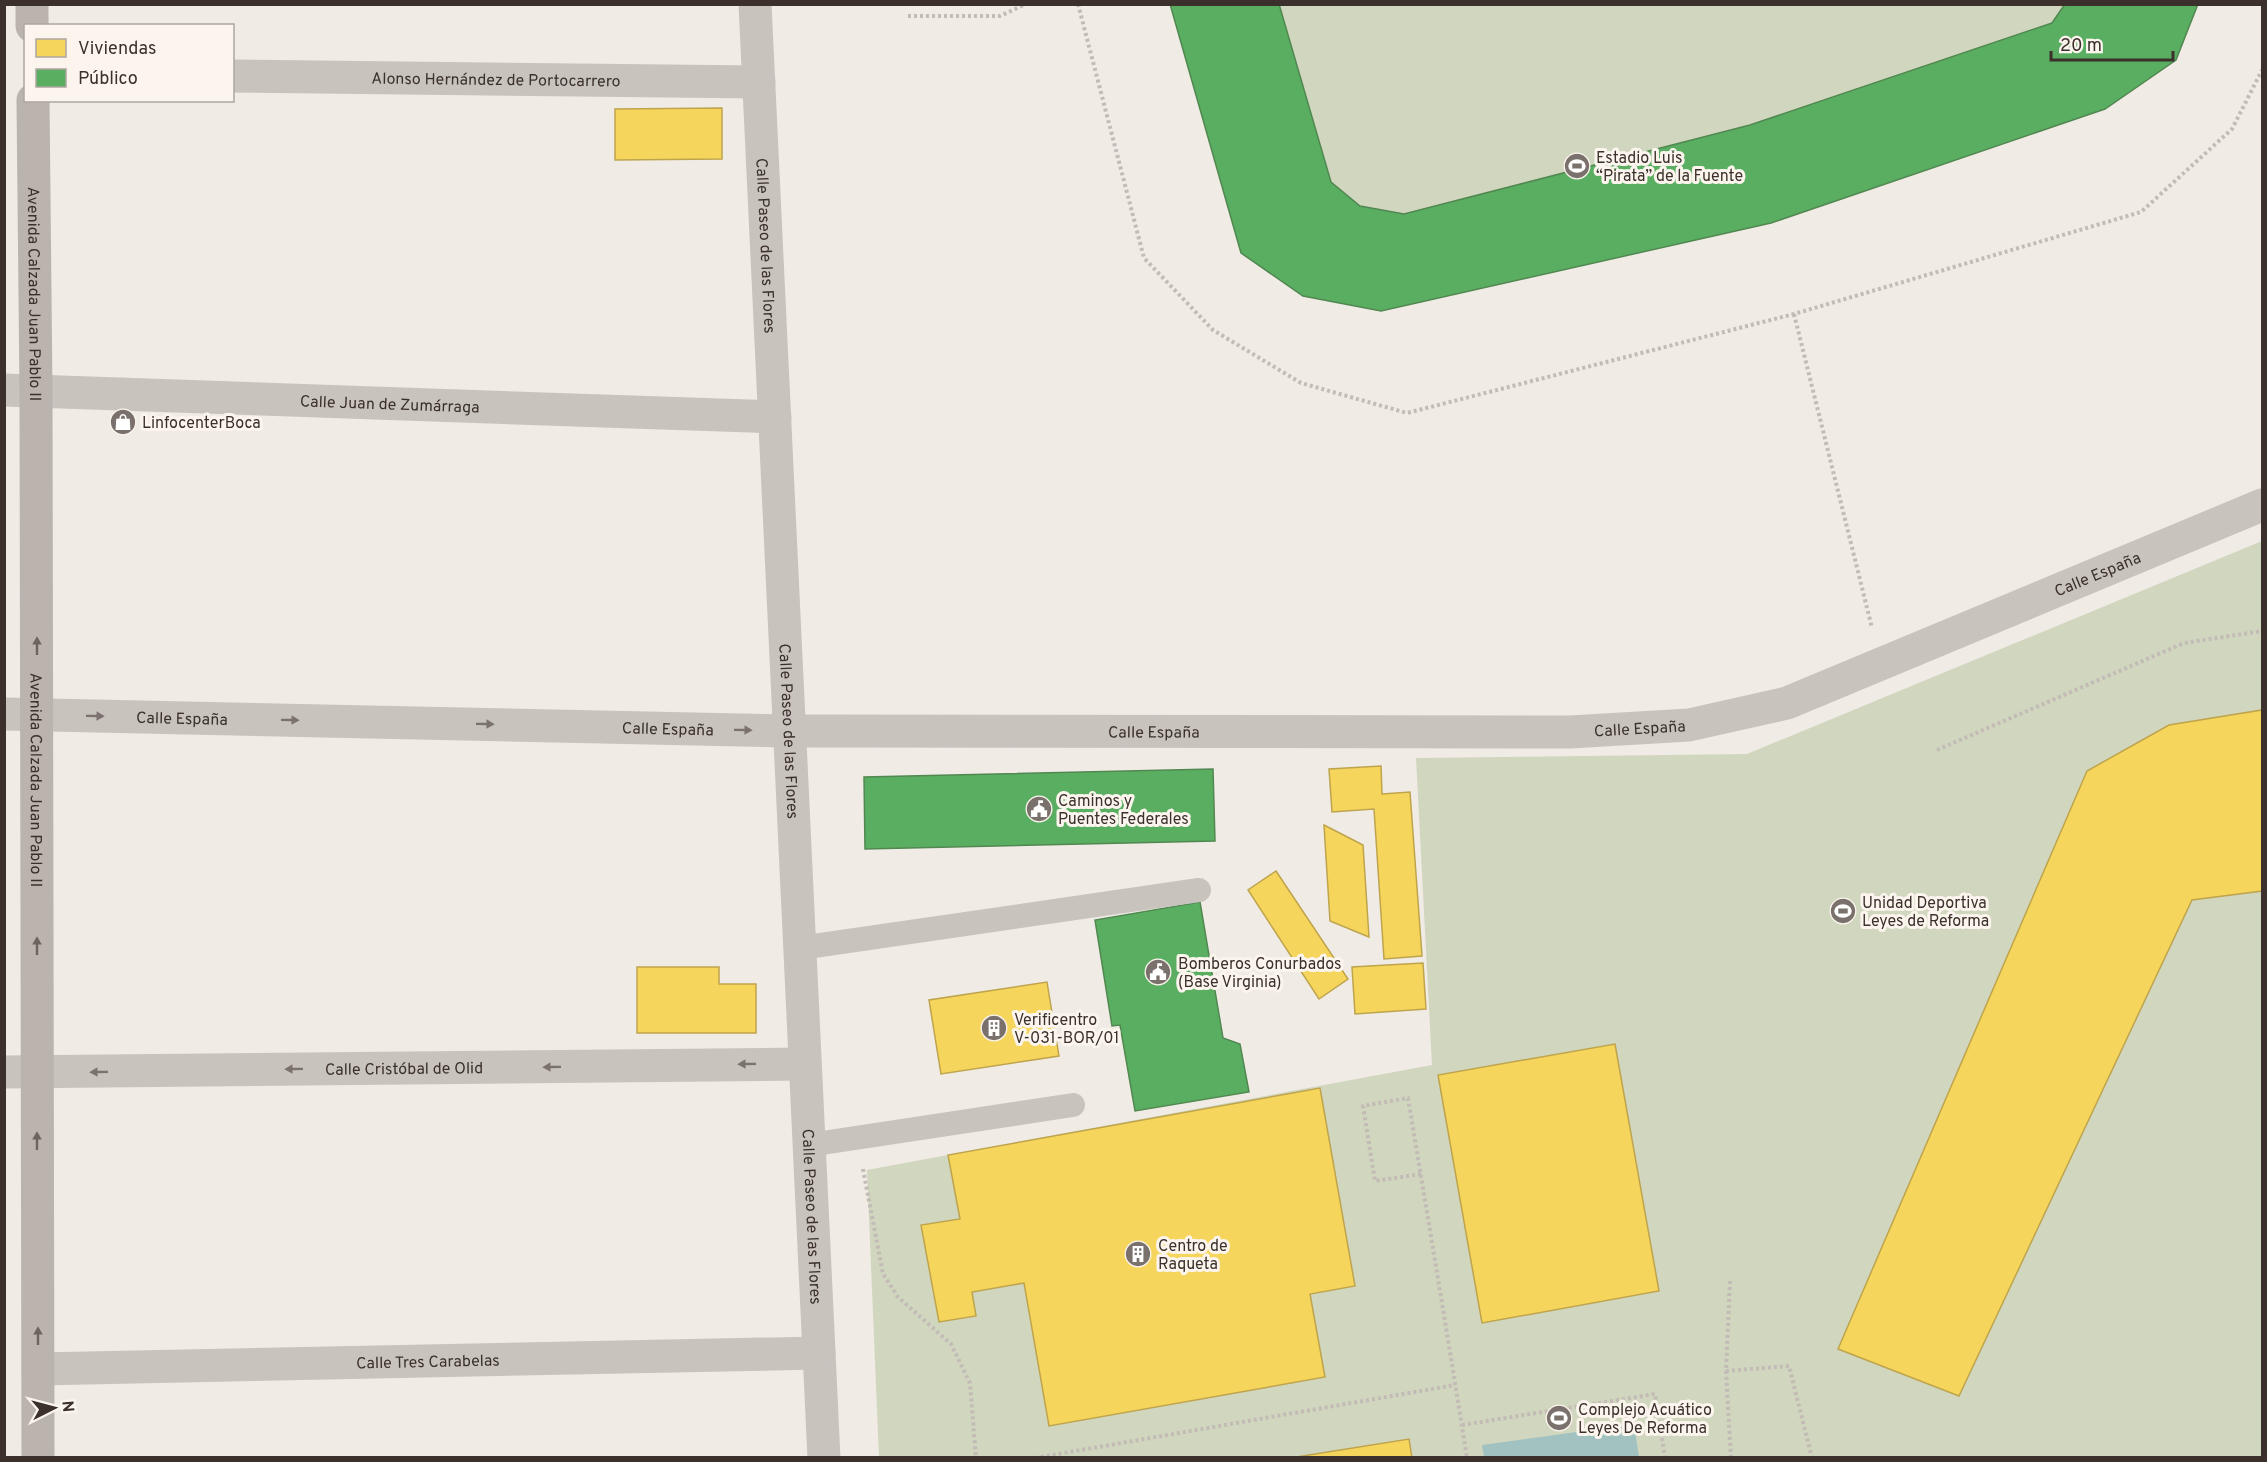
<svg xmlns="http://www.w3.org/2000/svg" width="2267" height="1462" font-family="Overpass,sans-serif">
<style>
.green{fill:#d1d6bf}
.water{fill:#a1c2c1}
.homes{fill:#f6d55c;stroke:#bea44d;stroke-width:1.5}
.public{fill:#5aae61;stroke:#518851;stroke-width:1.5}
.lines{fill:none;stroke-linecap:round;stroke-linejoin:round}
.path{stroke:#c2bbb6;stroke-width:4;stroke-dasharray:3 3;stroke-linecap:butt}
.lane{stroke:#c9c3be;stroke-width:24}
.street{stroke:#c9c3be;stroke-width:33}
.secondary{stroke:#bab3ae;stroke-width:33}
.oneway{fill:#6e645f}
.oneway2{fill:#7b726d}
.labels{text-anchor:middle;stroke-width:6;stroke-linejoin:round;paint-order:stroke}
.street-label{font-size:16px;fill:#3b302b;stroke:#fbf5ee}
.poi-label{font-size:16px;fill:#3b302b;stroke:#fbf5ee;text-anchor:start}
</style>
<rect width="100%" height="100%" fill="#f0ebe5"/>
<path class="green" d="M1170,5H2198L2176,60L1381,311L1303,296L1241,253Z
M2262,541V1457H879L867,1170L1432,1065L1416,758L1747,754Z"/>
<path class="water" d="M1634,1424L1639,1457H1484L1482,1445Z"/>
<path class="homes" d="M722,108V159L615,160V109Z
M2262,710V891L2192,900L1959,1396L1838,1349L2087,771L2169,725Z
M1381,766L1382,794L1410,792L1422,956L1384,959L1374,809L1332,812L1329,769Z
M1324,825L1363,845L1369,937L1330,921Z
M1276,871L1348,979L1319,999L1248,890Z
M1423,963L1426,1009L1355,1014L1352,967Z
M637,967H719V984H756V1033H637Z
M1047,982L1059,1056L941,1074L929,1000Z
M1615,1044L1659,1291L1482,1323L1438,1075Z
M1320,1088L1355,1286L1310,1294L1325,1377L1049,1426L1024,1283L972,1292L976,1316L939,1322L921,1225L960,1219L948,1155Z
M1409,1439L1412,1458H1290Z"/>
<path class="public" d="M1170,4H1279L1331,182L1360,206L1404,214L1750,125L2052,23L2065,4H2198L2176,60L2105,109L1771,223L1381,311L1303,296L1241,253Z
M1213,769L1215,841L865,849L864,777Z
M1200,902L1223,1038L1240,1044L1249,1092L1135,1111L1120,1025L1112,1026L1095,920Z"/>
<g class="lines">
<path class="path" d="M1078,4L1144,258L1213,330L1301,383L1407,413L1794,314L2141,212L2232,129L2262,70
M908,16H1000L1026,4
M1794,314L1872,628
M1937,750L2184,643L2262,631
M863,1169L883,1274L898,1297L951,1344L970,1383L976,1458
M1421,1174L1375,1181L1363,1106L1408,1098C1428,1218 1448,1338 1467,1458
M1730,1281L1726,1371L1731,1458
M1726,1371L1789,1366L1812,1458
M1462,1425L1655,1394L1665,1458
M1035,1458L1455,1385"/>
<path class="lane" d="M800,948L1199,890
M809,1145L1073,1105"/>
<g class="street">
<path id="s1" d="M755,4L824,1458"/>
<path id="s2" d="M232,76L759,82"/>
<path id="s3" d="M4,390L775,417"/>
<path id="s4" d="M4,714L790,731L1570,732L1689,725L1787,703L2262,505"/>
<path id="s5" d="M4,1072L805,1064"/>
<path id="s6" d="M38,1369L819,1353"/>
</g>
<g class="secondary">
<path d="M32,4V26"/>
<path id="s7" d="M33,100L36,391L38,1458"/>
</g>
</g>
<defs><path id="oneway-solid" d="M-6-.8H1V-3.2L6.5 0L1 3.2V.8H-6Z" transform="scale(1.5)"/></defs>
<g class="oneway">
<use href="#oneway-solid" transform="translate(37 646) rotate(-90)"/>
<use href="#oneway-solid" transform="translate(37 946) rotate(-90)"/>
<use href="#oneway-solid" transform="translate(37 1141) rotate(-90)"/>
<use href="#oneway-solid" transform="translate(38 1336) rotate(-90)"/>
</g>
<g class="oneway2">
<use href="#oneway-solid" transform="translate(95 716) rotate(1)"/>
<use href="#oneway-solid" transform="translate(290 720) rotate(1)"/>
<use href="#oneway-solid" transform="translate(485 724) rotate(1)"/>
<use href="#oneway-solid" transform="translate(743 730) rotate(1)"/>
<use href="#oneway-solid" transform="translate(747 1064) rotate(179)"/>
<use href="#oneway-solid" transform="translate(552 1067) rotate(179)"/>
<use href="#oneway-solid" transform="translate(294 1069) rotate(179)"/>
<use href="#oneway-solid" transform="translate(99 1072) rotate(179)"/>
</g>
<defs>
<g id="stadium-disc" transform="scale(1.35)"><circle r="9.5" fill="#7a716c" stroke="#fbf5ee"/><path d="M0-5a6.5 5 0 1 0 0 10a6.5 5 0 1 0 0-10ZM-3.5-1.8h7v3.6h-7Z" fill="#fff"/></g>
<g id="shop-disc" transform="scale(1.35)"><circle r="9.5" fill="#7a716c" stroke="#fbf5ee"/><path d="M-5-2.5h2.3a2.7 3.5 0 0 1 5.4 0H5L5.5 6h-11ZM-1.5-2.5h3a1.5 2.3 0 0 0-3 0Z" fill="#fff"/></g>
<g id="civic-disc" transform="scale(1.35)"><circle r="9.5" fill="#7a716c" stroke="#fbf5ee"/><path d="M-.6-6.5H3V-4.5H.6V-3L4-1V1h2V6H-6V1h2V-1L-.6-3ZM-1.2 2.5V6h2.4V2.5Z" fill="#fff"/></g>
<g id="building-disc" transform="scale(1.35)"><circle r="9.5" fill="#7a716c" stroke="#fbf5ee"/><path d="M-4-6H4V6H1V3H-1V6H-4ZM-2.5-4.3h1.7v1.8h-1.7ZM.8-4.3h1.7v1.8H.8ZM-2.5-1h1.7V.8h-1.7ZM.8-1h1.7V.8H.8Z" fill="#fff"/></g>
</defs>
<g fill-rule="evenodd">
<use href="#stadium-disc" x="1577" y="166"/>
<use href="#shop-disc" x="123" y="422"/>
<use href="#civic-disc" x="1039" y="809"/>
<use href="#stadium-disc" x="1843" y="911"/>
<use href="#civic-disc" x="1158" y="972"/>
<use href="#building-disc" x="994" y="1028"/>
<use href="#building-disc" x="1138" y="1254"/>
<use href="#stadium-disc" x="1559" y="1418"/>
</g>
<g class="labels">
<g class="street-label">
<text dy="6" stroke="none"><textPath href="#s2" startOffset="264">Alonso Hernández de Portocarrero</textPath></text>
<text dy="6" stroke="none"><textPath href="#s1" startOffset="242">Calle Paseo de las Flores</textPath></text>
<text dy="6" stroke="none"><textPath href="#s7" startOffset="194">Avenida Calzada Juan Pablo II</textPath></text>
<text dy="6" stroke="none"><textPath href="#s3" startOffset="386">Calle Juan de Zumárraga</textPath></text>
<text dy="6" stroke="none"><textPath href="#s4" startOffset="2122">Calle España</textPath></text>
<text dy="6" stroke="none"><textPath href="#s4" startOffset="178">Calle España</textPath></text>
<text dy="6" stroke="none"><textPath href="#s4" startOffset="664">Calle España</textPath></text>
<text dy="6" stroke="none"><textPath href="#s4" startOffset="1636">Calle España</textPath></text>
<text dy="6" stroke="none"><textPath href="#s1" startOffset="728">Calle Paseo de las Flores</textPath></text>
<text dy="6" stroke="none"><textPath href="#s4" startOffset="1150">Calle España</textPath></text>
<text dy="6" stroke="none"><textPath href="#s7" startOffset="680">Avenida Calzada Juan Pablo II</textPath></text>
<text dy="6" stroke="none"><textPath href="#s5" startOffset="400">Calle Cristóbal de Olid</textPath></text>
<text dy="6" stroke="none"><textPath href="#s1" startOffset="1214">Calle Paseo de las Flores</textPath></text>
<text dy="6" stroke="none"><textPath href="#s6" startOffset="390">Calle Tres Carabelas</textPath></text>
</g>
<g class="poi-label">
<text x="1596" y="163">Estadio Luis<tspan x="1596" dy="18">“Pirata” de la Fuente</tspan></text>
<text x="142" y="428">LinfocenterBoca</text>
<text x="1058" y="806">Caminos y<tspan x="1058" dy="18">Puentes Federales</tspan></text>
<text x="1862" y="908">Unidad Deportiva<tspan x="1862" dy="18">Leyes de Reforma</tspan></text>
<text x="1178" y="969">Bomberos Conurbados<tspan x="1178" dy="18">(Base Virginia)</tspan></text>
<text x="1014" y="1025">Verificentro<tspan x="1014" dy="18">V-031-BOR/01</tspan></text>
<text x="1158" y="1251">Centro de<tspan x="1158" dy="18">Raqueta</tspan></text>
<text x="1578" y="1415">Complejo Acuático<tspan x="1578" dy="18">Leyes De Reforma</tspan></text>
</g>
</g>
<rect width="2267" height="1462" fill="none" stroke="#3b302b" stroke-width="12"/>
<rect x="24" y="24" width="210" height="78" fill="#fbf5ee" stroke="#aea6a0" stroke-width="1.5"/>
<rect x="36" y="39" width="30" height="18" fill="#f6d55c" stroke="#aea6a0" stroke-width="1.5"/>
<text x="78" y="54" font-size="18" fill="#3b302b">Viviendas</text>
<rect x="36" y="69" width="30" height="18" fill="#5aae61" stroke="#aea6a0" stroke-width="1.5"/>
<text x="78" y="84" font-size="18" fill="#3b302b">Público</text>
<g transform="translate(54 1408) rotate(84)" stroke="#fbf5ee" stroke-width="4.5" paint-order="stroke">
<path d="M0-4.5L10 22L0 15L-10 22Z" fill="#3b302b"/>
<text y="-9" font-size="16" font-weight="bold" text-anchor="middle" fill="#3b302b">N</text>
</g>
<path d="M2051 51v9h122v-9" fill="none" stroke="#3b302b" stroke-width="3"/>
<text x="2060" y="51" font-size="18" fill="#3b302b" stroke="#fbf5ee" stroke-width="4.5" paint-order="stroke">20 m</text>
</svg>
